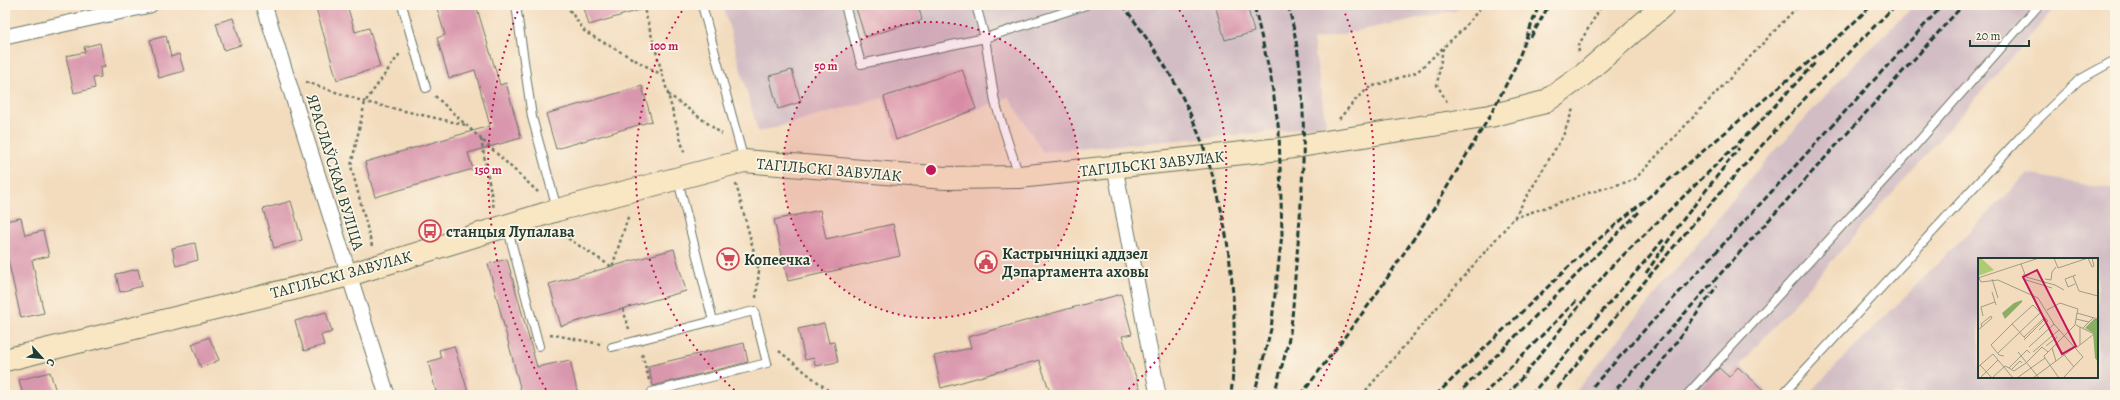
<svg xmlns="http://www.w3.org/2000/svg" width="2120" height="400" font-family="Alegreya,serif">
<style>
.industrial{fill:#d2bdc5;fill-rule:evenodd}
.building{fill:#d997ad}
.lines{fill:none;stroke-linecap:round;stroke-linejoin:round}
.service-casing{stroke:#697564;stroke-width:10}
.minor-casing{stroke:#697564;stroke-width:17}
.secondary-casing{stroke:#697564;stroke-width:24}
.path{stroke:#697564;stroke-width:2.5;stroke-dasharray:3 3;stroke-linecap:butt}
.service{stroke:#fff;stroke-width:8}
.minor{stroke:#fff;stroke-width:15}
.secondary{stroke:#f9e7c3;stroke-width:22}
.rail{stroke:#1f3d34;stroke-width:3;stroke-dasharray:6 3;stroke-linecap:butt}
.ring{fill:none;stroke:#c2185b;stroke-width:2;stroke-dasharray:2 4}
.labels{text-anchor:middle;stroke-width:3.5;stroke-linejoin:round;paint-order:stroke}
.street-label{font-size:16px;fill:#1f3d34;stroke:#fcf5e5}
.poi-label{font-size:16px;font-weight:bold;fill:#1f3d34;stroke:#fcf5e5;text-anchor:start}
.inset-road{fill:none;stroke:#9e9c86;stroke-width:1}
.view{fill:#c2185b;fill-opacity:0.15;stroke:#c2185b;stroke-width:2}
.inset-edge{fill:none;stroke:#1f3d34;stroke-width:2}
.centre{fill:#c2185b;stroke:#fcf5e5;stroke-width:2}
.ring-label{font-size:12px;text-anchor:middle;font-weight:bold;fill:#c2185b;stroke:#fcf5e5;stroke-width:3.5;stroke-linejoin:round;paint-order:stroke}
</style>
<rect width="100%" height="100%" fill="#fcf5e5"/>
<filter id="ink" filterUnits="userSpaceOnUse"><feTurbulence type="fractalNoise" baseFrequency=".025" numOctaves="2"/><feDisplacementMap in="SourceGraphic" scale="8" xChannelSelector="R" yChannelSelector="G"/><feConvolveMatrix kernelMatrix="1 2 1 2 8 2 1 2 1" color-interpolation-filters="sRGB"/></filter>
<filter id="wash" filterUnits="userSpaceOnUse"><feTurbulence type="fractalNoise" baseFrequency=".012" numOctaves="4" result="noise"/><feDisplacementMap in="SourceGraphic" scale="16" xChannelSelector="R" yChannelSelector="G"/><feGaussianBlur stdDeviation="0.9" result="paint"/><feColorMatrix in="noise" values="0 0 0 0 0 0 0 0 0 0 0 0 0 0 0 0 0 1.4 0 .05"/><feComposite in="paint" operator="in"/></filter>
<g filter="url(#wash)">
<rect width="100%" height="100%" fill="#f3dcbd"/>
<path class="industrial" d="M723,5H1460L1457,10L1313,40L1326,124L1279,131L1043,152L1009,97L896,140L884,98L758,132Z
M1915,5H2058L1740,365L1765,389L1760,395H1573L1753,175L1858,60Z
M2027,174L2115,190V395H1807ZM1979,259H2097V377H1979Z"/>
<g id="blocks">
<path class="building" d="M315,5H347L355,32L369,28L380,67L337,80Z
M436,5H476L500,85L506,83L521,138L468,153L473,169L375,197L365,162L490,126L475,70L449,78L437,38L445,35Z
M583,5H642L643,9L589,25Z
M855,5H918L922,20L865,37Z
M1215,5H1247L1254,32L1225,40Z
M233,18L241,45L224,50L216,23Z
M166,36L171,57L179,54L184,71L159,78L150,40Z
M100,43L105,67L100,68L101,77L93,78L95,88L74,93L66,56L85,52L84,47Z
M962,69L976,109L896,140L884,97Z
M792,70L801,102L778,109L769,76Z
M642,86L652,121L556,149L546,114Z
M291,201L302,240L274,248L263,209Z
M820,210L826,239L893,224L900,256L788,281L774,220Z
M21,218L25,235L43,231L49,256L32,260L44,313L21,318L5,246V221Z
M195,243L198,260L176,266L172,248Z
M674,249L686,291L561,326L549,284Z
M507,259L537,367L570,360L578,395H522L488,264Z
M138,269L142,286L120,292L116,274Z
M1121,294L1132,334L1122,336L1142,395H1051L1039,360L941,388L934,356L971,348L968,337Z
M326,312L332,332L321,335L324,345L304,351L295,321Z
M824,323L829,343L834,342L838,362L815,366L814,358L805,360L798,329Z
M209,337L219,360L201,368L192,344Z
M744,343L748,362L653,386L648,366Z
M454,346L469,395H437L428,362L441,358L439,350Z
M1738,367L1769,395H1694L1719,368L1729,377Z
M50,372L57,395H23L19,380Z"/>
</g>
</g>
<g filter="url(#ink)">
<use href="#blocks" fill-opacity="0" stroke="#697564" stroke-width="1"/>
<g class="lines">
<g class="service-casing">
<path id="service" d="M402,5L426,88
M516,5L532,117L557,209
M702,5L744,161
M845,5L861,64L985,38L1086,5
M976,5L985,38L995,102L1019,176
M507,226L539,346
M612,347L713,321L678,180
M652,392L767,363L754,311L713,321
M1687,395L1905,157L2039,5
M1782,395L2023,134L2079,80L2115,60"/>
</g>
<g class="minor-casing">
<path id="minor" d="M264,5L387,395
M5,37L150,5
M1115,168L1158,395"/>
</g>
<g class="secondary-casing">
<path id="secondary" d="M5,360L349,275L557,210L744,161L945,178L1019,177L1281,149L1490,116L1545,102L1583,75L1664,5"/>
</g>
<path class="path" d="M566,5L585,32L662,75
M643,5L685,155
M1443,48L1437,85L1447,102
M1579,52L1578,46L1602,5
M306,82L365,102L466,125
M668,94L722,134
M435,96L538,192
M1339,119L1358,97L1370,87L1417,72L1462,30L1483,5
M481,139L494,209
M736,184L759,271L756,298
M1514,218L1588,193L1634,180L1799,5
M558,232L612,267L629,214
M372,246L351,166L365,102L401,52
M623,309L629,329
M550,334L600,344
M779,351L834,395
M642,354L649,380
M1362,395L1514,218L1563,136L1573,109"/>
<use href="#service" class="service"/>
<use href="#minor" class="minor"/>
<use href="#secondary" class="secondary"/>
<path class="rail" d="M1123,5C1140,29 1158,53 1172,78C1225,170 1242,291 1231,395
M1531,37L1549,5
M1755,127L1815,63
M1646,273L1682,221L1739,148
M1593,386L1943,5
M1254,395L1271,329L1282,234L1279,131L1271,78L1254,5
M1274,395C1279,375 1286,354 1290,333C1294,308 1294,281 1297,255C1304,172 1310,86 1288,5
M1301,395L1373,299L1435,207L1490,116L1516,65L1539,5
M1436,395L1586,250L1843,33L1872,5
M1457,395L1640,211
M1483,395L1578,299
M1508,395L1608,270L1758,124
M1531,395L1664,239
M1552,395C1661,260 1772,126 1896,5
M1611,395L1963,5
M1635,395L1656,370L1717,286"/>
</g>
</g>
<circle cx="931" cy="170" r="148" fill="#c2185b" fill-opacity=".12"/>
<g class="ring">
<circle cx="931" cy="170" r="148"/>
<path d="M739 394A295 295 0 0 1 686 5M1176 5A295 295 0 0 1 1123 394"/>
<path d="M549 395A443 443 0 0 1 519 8M1343 8A443 443 0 0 1 1313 395"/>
</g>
<defs>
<g id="bus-ring" transform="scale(1.15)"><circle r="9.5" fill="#fcf5e5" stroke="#d1495b" stroke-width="1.5"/><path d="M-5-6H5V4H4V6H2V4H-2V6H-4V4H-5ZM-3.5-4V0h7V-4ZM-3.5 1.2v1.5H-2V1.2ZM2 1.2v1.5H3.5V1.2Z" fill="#d1495b"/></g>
<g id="supermarket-ring" transform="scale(1.15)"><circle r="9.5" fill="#fcf5e5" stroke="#d1495b" stroke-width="1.5"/><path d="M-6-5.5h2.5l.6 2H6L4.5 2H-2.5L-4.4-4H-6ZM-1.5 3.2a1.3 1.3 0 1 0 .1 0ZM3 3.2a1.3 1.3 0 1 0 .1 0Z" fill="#d1495b"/></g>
<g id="civic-ring" transform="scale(1.15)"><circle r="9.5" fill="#fcf5e5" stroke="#d1495b" stroke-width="1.5"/><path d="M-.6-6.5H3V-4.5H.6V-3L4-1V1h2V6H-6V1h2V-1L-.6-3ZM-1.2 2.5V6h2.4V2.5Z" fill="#d1495b"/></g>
</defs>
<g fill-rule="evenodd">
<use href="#bus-ring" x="430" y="231"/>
<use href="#supermarket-ring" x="728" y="259"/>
<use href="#civic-ring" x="986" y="262"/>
</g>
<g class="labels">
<g class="street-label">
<text transform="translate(1152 163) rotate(-6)" y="6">ТАГІЛЬСКІ ЗАВУЛАК</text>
<text transform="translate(829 169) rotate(5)" y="6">ТАГІЛЬСКІ ЗАВУЛАК</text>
<text transform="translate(336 172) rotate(73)" y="6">ЯРАСЛАЎСКАЯ ВУЛІЦА</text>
<text transform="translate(341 274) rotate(-15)" y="6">ТАГІЛЬСКІ ЗАВУЛАК</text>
</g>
<g class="poi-label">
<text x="446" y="237">станцыя Лупалава</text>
<text x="1002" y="259">Кастрычніцкі аддзел<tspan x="1002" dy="18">Дэпартамента аховы</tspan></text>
<text x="744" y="265">Копеечка</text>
</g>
</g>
<g transform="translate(1978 258)">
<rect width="120" height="120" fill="#f3dcbd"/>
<path d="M0,0H3L16,12L0,18Z" fill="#aecb72"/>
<path d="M44,42V44L27,61L24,55L36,45ZM116,61H120V104L117,100L115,75L107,70Z" fill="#8aaf64"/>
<path class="inset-road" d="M76,0L80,10L110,0M110,0L114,9L116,8L114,0M43,6L48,19L77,27L86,32M46,16L45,21L74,30M95,18L101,33L120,38M0,20L61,0M1,20L3,24L20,22L60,40L76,66L105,99L85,120M14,21L20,40M67,21L73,22L74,14L78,9M97,26L90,29L87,21L98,17M14,34L18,47M69,52L82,45L100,51L99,55L120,61M5,58L3,49L17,44M98,61L111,64M98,67L116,76L98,90M102,69V87M105,70L115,60M0,72L6,67L14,60L13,58L3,66L4,69M46,79L34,66L55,47L70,63L61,72M46,82L66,62L65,61L46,79L47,80M78,87L96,109M68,88L79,79M51,89L76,66M74,90L78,103M40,94L61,120M55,94L81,72M20,95L62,55M26,98L21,97L13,87L34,66M67,100L81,120M48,105L64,89L70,94M2,107L14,120M0,109L15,96L35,120M31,110L36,113L48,105M33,112L42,103L44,105M2,120L20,102M14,120L27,108L31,110L49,92L52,95M39,120L67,100L66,98L97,67L99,55M55,120L97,89"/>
<path class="view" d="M59,12L98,88L84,96L45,19Z"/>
<rect width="120" height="120" class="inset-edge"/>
</g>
<circle cx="931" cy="170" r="6" class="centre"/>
<g class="ring-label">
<text x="664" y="50">100 m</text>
<text x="826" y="70">50 m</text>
<text x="488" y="174">150 m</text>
</g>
<rect width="2120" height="400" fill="none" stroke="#fcf5e5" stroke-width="20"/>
<g transform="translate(42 358) rotate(117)" stroke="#fcf5e5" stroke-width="3" paint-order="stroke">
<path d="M0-3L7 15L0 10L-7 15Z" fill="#1f3d34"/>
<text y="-6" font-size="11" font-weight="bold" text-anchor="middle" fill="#1f3d34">С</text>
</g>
<path d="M1970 40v6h59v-6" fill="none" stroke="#1f3d34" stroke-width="2"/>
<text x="1976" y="40" font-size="12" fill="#1f3d34" stroke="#fcf5e5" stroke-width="3" paint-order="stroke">20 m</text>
</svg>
